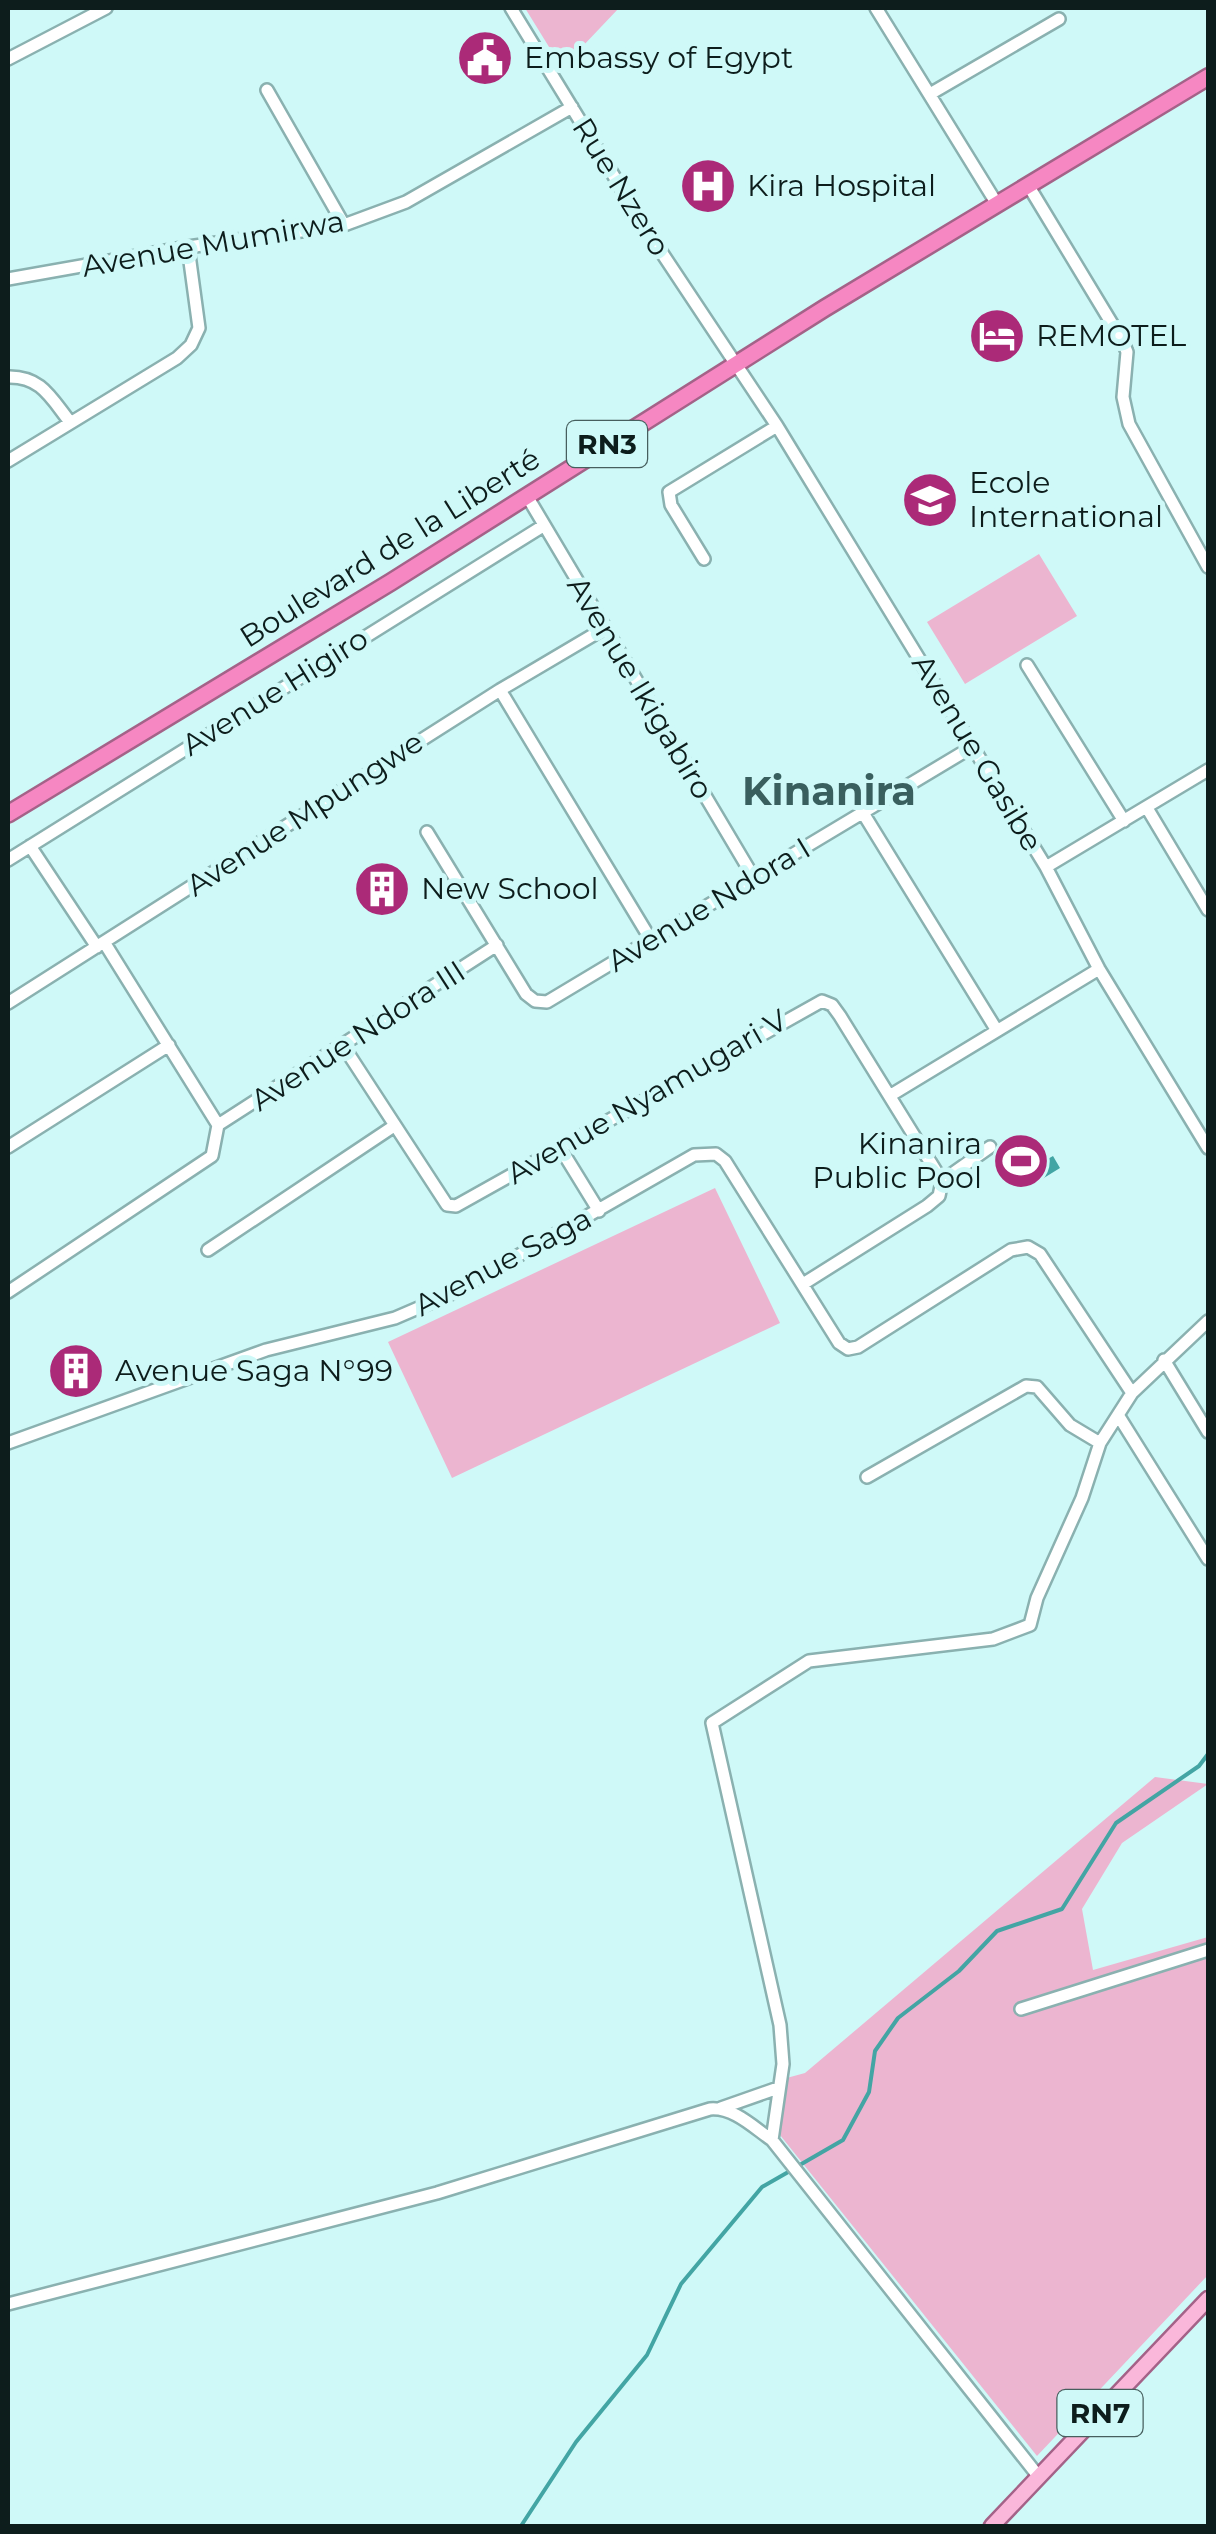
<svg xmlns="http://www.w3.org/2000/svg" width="1216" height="2534" font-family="Montserrat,sans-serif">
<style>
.green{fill:#ecb5d0}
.water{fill:#43a5a4}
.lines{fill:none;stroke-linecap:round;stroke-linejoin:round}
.stream{stroke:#43a5a4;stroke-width:4}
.minor-casing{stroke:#8ab1b0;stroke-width:16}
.major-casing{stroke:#a46288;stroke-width:19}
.highway-casing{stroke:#a46288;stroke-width:20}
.minor{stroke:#fff;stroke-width:11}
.major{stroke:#fab7da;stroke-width:14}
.highway{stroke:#f687c2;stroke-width:15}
.labels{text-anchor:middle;stroke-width:10;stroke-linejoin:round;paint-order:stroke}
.shield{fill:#cff9f8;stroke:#475f5e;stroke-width:2.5}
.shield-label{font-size:28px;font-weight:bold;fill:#0d1d1c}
.poi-label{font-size:30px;fill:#0d1d1c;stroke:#cff9f8;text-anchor:start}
.street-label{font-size:30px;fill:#0d1d1c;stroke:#cff9f8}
.district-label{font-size:40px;font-weight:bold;fill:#395f5e;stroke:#cff9f8}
</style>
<rect width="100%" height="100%" fill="#cff9f8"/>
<path class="green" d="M525,8H619L562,68Z
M1039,554L1077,616L965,684L927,622Z
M715,1188L780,1323L452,1478L388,1342Z
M1155,1777L1208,1784L1122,1843L1082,1909L1093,1970L1208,1937V2275L1037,2456L780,2135L783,2079L805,2073Z"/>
<path class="water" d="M1022,1141L1037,1165L1053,1156L1060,1168L1026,1189L1004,1153Z"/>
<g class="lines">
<path class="stream" d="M798,2166L843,2140L869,2092L875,2051L898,2018L959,1971L997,1931L1062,1909L1116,1823L1199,1766L1208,1754
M521,2526L576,2442L647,2355L681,2284L762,2187L790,2171"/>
<g class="minor-casing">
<path id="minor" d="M511,8L650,235L777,426L1046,867L1099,969L1208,1148
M876,8L997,204
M8,59L106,8
M267,90L344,225
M930,94L1059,19
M1028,185L1123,342L1127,352L1123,397L1129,424L1208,567
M8,279L188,247L344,225L406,202L572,107
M8,377C41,376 51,398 70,422
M8,461L177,358L191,345L199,328L188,247
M527,496L754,878
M704,559L671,505L669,492L777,426
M1027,665L1124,821
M500,690L651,940
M1147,808L1208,910
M863,813L996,1029
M427,832L526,994L535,1001L547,1002L972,747
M30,846L97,947
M8,860L543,526
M1046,867L1208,770
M104,942L218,1125
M8,1003L500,690L605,628
M344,1047L447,1205L456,1206L822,1001L832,1005L840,1016L942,1181
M891,1095L1099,969
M218,1125L497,945
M559,1146L599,1211
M8,1147L169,1045
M208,1250L394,1126
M803,1284L927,1206L939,1196L942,1181L990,1147
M8,1292L212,1156L218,1125
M1164,1360L1208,1432
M1118,1415L1208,1559
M8,1443L266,1350L395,1318L453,1293L694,1155L716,1154L725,1161L839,1343L848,1349L858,1347L1011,1250L1028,1247L1040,1254L1132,1393
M867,1477L1026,1386L1037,1387L1070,1425L1100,1443
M1021,2009L1208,1950
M721,2108L778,2088
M8,2304L437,2193L710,2109C734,2107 753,2127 772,2140
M1039,2477L772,2140L783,2064L780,2025L712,1723L809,1661L993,1639L1030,1625L1037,1598L1082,1498L1100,1443L1132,1393L1208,1321"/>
</g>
<g class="major-casing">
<path id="major" d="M992,2526L1208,2299"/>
</g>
<g class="highway-casing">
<path id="highway" d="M8,814L391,582L825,308L1208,77"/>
</g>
<use href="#minor" class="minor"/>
<use href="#major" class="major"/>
<use href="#highway" class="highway"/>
</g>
<defs>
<g id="civic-disc" transform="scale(2.875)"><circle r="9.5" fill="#ab2a78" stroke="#cff9f8"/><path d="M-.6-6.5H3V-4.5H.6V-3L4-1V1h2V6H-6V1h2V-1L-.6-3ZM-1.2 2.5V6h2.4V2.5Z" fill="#fff"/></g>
<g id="hospital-disc" transform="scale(2.875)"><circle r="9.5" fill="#ab2a78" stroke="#cff9f8"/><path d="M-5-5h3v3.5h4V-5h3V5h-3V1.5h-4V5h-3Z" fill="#fff"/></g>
<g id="hotel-disc" transform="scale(2.875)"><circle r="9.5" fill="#ab2a78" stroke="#cff9f8"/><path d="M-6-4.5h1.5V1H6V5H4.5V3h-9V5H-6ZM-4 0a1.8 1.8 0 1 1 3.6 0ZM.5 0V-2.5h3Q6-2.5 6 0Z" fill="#fff"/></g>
<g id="school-disc" transform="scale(2.875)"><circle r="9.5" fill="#ab2a78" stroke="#cff9f8"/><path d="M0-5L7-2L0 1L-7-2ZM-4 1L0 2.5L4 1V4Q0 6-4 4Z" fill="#fff"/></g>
<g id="building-disc" transform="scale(2.875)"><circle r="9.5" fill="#ab2a78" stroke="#cff9f8"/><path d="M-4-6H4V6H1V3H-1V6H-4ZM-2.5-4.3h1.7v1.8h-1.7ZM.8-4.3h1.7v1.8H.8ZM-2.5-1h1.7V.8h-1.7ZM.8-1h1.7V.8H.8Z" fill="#fff"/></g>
<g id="stadium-disc" transform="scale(2.875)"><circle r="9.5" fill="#ab2a78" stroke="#cff9f8"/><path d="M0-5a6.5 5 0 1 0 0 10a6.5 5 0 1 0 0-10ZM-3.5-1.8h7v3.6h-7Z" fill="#fff"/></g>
</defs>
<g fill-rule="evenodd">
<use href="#civic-disc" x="485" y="58"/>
<use href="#hospital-disc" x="708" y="186"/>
<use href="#hotel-disc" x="997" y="336"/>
<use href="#school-disc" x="930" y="500"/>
<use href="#building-disc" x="382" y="889"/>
<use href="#stadium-disc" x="1021" y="1161"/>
<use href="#building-disc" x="76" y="1371"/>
</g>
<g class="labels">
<g class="shield">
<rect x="567" y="421" width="80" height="46" rx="8"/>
<rect x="1057.5" y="2390" width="85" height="46" rx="8"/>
</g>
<g class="shield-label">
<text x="607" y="454">RN3</text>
<text x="1100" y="2423">RN7</text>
</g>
<g class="poi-label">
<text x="524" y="68">Embassy of Egypt</text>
<text x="747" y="196">Kira Hospital</text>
<text x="1036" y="346">REMOTEL</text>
<text x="969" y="493">Ecole<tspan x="969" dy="34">International</tspan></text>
<text x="421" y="899">New School</text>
<text x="982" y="1154" text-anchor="end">Kinanira<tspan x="982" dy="34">Public Pool</tspan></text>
<text x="115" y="1381">Avenue Saga N°99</text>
</g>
<g class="street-label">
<text transform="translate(621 187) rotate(58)" y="10">Rue Nzero</text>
<text transform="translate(213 244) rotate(-10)" y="10">Avenue Mumirwa</text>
<text transform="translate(390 548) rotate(-32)" y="10">Boulevard de la Liberté</text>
<text transform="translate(640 688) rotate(59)" y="10">Avenue Ikigabiro</text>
<text transform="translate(275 692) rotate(-32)" y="10">Avenue Higiro</text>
<text transform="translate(977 753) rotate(59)" y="10">Avenue Gasibe</text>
<text transform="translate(305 814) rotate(-33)" y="10">Avenue Mpungwe</text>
<text transform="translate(709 905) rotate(-31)" y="10">Avenue Ndora I</text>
<text transform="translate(358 1036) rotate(-33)" y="10">Avenue Ndora III</text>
<text transform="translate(647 1097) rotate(-30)" y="10">Avenue Nyamugari V</text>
<text transform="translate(503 1262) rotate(-28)" y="10">Avenue Saga</text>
</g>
<g class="district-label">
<text x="829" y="805">Kinanira</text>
</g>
</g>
<rect width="1216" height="2534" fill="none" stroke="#0d1d1c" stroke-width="20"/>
</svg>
